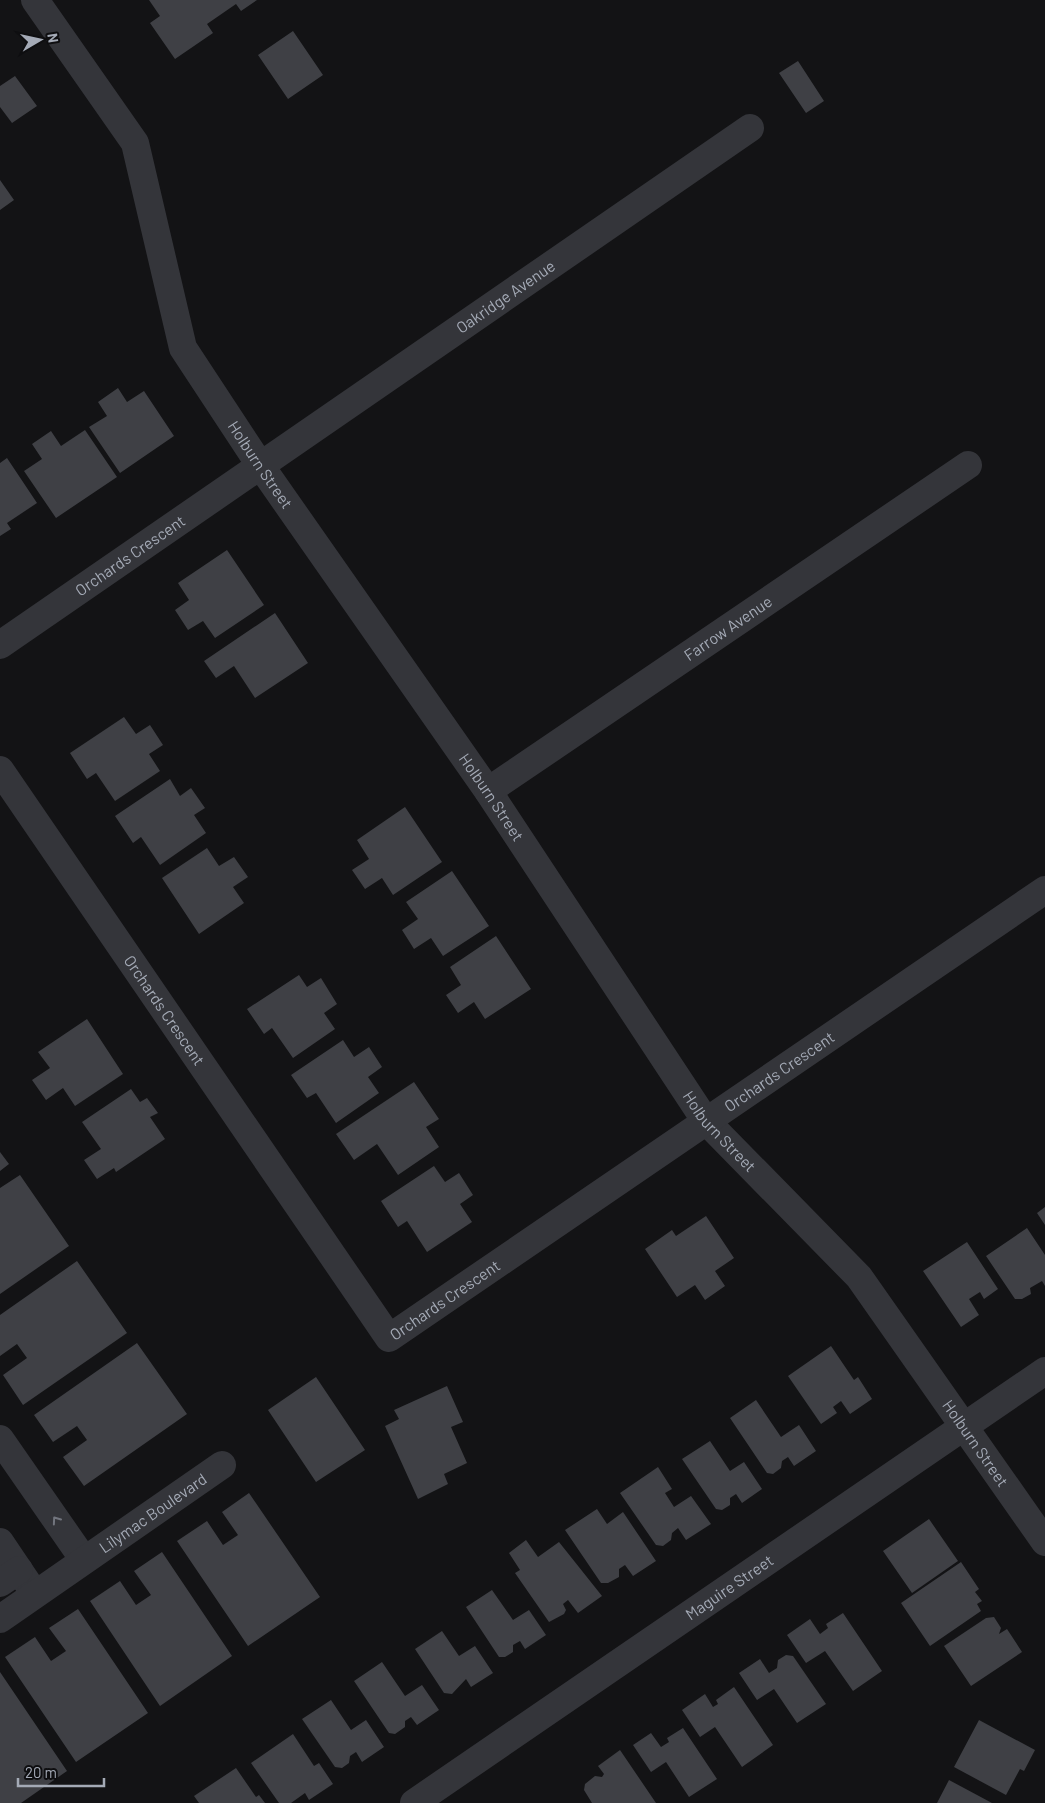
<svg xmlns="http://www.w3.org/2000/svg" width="1045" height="1803" font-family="Barlow,sans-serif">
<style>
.building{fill:#3f4045}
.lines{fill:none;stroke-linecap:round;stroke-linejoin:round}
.street{stroke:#34353a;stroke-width:28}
.oneway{stroke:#72757e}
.labels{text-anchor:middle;stroke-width:4;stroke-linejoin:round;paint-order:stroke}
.street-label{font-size:16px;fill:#a4aab6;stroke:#0e0e10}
</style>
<rect width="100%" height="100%" fill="#131315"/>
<path class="building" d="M149,0H257L241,11L236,4L207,24L213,33L175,59L150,23L160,16Z
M293,31L323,75L288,99L258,55Z
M798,61L824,101L806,113L779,73Z
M15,76L37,106L12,123L0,107V86Z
M0,180L14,200L0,210Z
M118,388L127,402L144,391L174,436L120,473L89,427L107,416L98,402Z
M85,430L117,477L56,518L24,471L42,459L32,444L51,431L61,446Z
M7,458L37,503L7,523L11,529L0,536V463Z
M227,550L264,605L215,638L203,621L188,630L175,610L189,600L178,583Z
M275,613L308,663L255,698L234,666L216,678L204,661Z
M124,717L136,734L150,725L163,745L149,754L160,771L115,801L96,773L87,779L70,753Z
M170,779L180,796L191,788L205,808L194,815L206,833L160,865L141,837L133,843L115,816Z
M405,807L442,862L393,895L382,878L365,889L352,870L369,859L357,840Z
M207,848L219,866L234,857L248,877L233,887L244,903L199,934L162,878Z
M452,871L489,926L443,956L431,938L414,949L402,930L418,919L406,902Z
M496,936L531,989L485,1019L474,1002L458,1013L446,995L461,985L450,967Z
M299,975L307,987L321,978L337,1004L324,1013L335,1029L293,1058L272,1028L264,1034L247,1009Z
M87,1019L123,1074L75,1106L63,1088L46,1100L32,1080L50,1068L38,1052Z
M343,1040L354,1057L369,1047L382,1067L368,1077L379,1093L336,1123L316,1093L307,1098L291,1075Z
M414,1082L439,1119L426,1127L439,1147L398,1175L377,1144L354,1160L336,1134Z
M131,1089L140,1102L147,1098L158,1113L150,1117L165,1139L116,1172L114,1168L97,1179L84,1160L101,1149L82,1122Z
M0,1152L9,1164L0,1171Z
M434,1166L445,1182L459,1173L473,1195L460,1204L472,1222L427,1252L407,1221L398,1227L381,1201Z
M20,1175L69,1246L0,1294V1188Z
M1045,1207V1225L1037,1213Z
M706,1216L734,1258L715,1271L725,1286L705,1300L695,1285L677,1297L645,1249L672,1230L676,1236Z
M1027,1228L1045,1255V1286L1042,1281L1030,1288L1031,1294L1022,1299H1015L986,1256Z
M967,1242L998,1289L984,1299L980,1292L969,1299L979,1315L961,1327L923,1271Z
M77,1261L127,1333L23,1405L3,1375L27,1358L17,1344L0,1356V1315Z
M137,1343L187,1414L84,1486L63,1457L87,1440L77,1426L53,1442L34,1415Z
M831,1346L854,1380L858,1377L872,1399L850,1414L841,1401L833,1407L837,1413L821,1424L788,1376Z
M316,1377L365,1450L316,1482L268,1410Z
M447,1386L463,1422L451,1427L467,1463L444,1474L448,1484L418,1499L385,1426L399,1419L394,1410Z
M756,1400L781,1437L799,1425L816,1451L794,1466L788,1457L782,1461L781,1468L773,1474L767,1473L730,1418Z
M710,1441L730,1471L744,1462L762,1489L742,1503L736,1494L730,1498V1505L722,1510L716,1509L682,1459Z
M658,1467L672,1489L665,1493L674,1507L691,1496L711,1524L686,1540L678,1528L672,1533L671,1540L663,1546L656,1545L620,1493Z
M249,1493L320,1597L248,1646L177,1541L207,1521L223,1545L238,1535L222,1512Z
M597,1509L607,1524L623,1512L656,1561L633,1576L625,1565L619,1569V1577L608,1583H601L565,1530Z
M929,1519L958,1561L912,1593L883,1551Z
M526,1540L538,1557L559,1542L602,1596L578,1613L568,1600L563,1604L566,1610L564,1614L549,1622L515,1573L520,1570L509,1553Z
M162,1552L232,1656L160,1706L90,1601L120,1581L136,1605L151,1595L134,1571Z
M961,1562L979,1589L975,1592L982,1601L977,1604L981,1611L930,1646L901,1603Z
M492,1590L513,1620L529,1610L546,1635L525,1649L520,1641L513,1645V1652L505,1657H499L466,1607Z
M78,1609L148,1713L76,1762L5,1657L35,1637L51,1661L66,1651L49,1628Z
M843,1613L882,1671L853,1691L825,1651L806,1663L787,1635L810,1619L820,1634L828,1628L826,1624Z
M994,1617L1001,1628L999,1634L1007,1629L1022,1652L971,1686L944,1646L986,1618Z
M442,1631L459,1656L475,1646L493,1673L471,1687L466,1679L452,1694L444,1693L415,1649Z
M786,1655L793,1656L826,1704L797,1723L774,1689L757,1700L739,1673L760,1659L769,1673L777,1668L778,1660Z
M382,1662L405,1696L422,1685L439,1710L417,1725L411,1717L405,1721V1727L395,1734L389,1733L354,1681Z
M0,1672L67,1771L21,1803H0Z
M734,1687L773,1745L742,1767L715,1727L700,1737L682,1710L705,1694L713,1707L718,1704L716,1700Z
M331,1700L351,1730L366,1720L384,1747L362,1762L356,1752L350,1756L349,1763L342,1768L335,1767L302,1719Z
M979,1720L1035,1750L1024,1771L1020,1769L1006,1795L954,1767Z
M683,1728L717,1779L689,1797L666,1762L651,1772L633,1745L651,1733L661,1747L669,1742L667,1738Z
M293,1734L314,1766L319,1763L333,1784L309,1800L305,1793L291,1803H279L251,1763Z
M620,1750L656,1803H592L584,1790L585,1784L595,1776L602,1777L604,1774L598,1766Z
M236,1768L256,1797L259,1795L265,1803H199L194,1796Z
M949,1780L992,1803H937Z"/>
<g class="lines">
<g class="street">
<path id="s1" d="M35,0L135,143L183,348L260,465L488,791L705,1120L859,1277L1045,1542"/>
<path id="s2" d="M0,645L750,128"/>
<path id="s3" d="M0,770L389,1338L1045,890"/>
<path id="s4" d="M488,791L968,465"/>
<path d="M0,1439L84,1560"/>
<path d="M0,1542L35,1594"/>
<path d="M0,1583L19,1570"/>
<path id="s5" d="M0,1619L222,1465"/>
<path id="s6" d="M414,1803L1045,1371"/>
</g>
</g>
<defs><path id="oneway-chevron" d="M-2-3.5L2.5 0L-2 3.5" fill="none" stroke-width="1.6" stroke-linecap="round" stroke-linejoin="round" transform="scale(1.25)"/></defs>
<use class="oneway" href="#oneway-chevron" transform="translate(56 1520) rotate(-125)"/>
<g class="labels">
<g class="street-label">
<text dy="6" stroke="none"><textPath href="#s2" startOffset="614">Oakridge Avenue</textPath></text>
<text dy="6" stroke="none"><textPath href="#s1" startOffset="525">Holburn Street</textPath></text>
<text dy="6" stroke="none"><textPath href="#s2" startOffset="158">Orchards Crescent</textPath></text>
<text dy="6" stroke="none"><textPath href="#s4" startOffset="290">Farrow Avenue</textPath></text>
<text dy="6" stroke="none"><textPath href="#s1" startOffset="930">Holburn Street</textPath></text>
<text dy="6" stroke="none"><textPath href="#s3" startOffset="291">Orchards Crescent</textPath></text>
<text dy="6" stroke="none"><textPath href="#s3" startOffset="1161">Orchards Crescent</textPath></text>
<text dy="6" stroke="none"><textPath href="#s1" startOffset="1335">Holburn Street</textPath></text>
<text dy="6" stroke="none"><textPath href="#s3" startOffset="756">Orchards Crescent</textPath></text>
<text dy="6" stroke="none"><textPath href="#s1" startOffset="1740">Holburn Street</textPath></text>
<text dy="6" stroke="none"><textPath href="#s5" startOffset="186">Lilymac Boulevard</textPath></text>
<text dy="6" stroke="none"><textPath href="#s6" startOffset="382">Maguire Street</textPath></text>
</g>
</g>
<g transform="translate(40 40) rotate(81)" stroke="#0e0e10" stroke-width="4" paint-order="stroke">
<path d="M0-4L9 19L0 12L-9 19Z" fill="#a4aab6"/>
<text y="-8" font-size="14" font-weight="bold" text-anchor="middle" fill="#a4aab6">N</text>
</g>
<path d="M18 1778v8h86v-8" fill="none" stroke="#a4aab6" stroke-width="2.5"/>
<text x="25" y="1778" font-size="15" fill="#a4aab6" stroke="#0e0e10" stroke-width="4" paint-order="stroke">20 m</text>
</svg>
